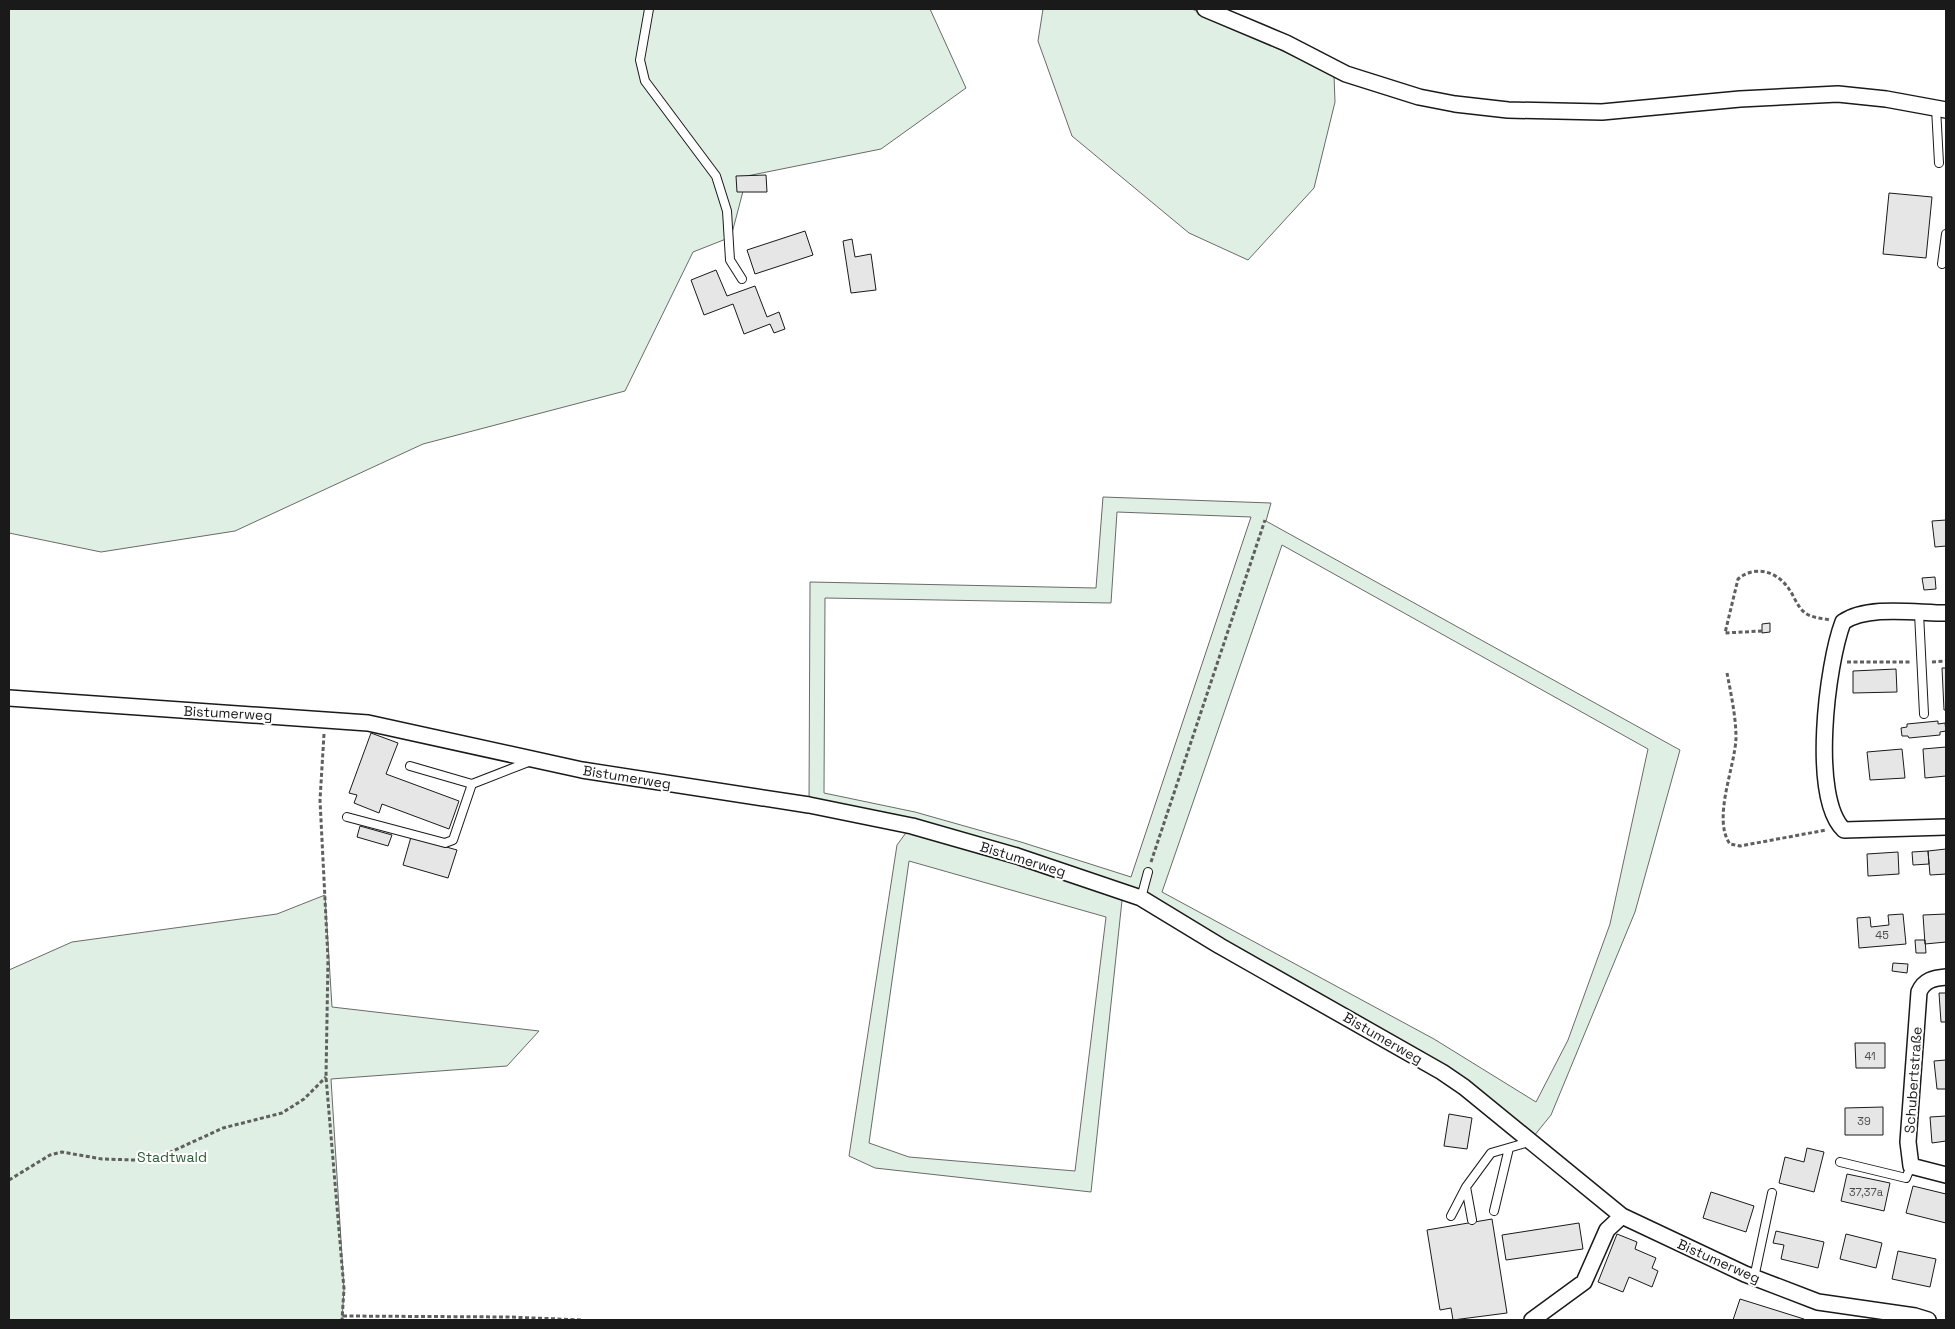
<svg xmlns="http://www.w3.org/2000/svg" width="1955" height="1329" font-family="'Space Grotesk',sans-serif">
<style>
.green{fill:#e0efe3;stroke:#6a6a6a;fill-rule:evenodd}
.building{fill:#e6e6e6;stroke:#1a1a1a}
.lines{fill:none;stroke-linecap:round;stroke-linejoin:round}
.service-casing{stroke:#1a1a1a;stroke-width:10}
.minor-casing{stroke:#1a1a1a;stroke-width:18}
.path{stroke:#5f5f5f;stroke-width:3;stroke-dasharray:4 2.5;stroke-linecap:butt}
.service{stroke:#fff;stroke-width:8}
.minor{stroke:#fff;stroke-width:15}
.labels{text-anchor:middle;stroke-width:4;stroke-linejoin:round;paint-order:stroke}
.number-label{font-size:11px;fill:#4d4d4d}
.street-label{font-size:14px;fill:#1a1a1a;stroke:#fff}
.park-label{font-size:14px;fill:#2b5a34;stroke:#fff}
</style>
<rect width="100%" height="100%" fill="#fff"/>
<path class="green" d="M9,9H930L966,88L881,149L747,176L731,237L693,252L625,391L423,444L235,531L101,552L9,533Z
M1043,9H1192L1334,75L1335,102L1314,188L1248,260L1189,233L1072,136L1038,41Z
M1103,497L1271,503L1266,521L1680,750L1635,912L1551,1115L1529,1142L1464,1087L1123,891L1091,1192L875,1168L849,1156L897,845L911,826L809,805L810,582L1096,588ZM1117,512L1251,517L1131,877L1021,842L915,812L824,793L825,598L1111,603ZM1282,545L1648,749L1610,924L1568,1040L1536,1102L1434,1039L1162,892ZM909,861L1106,917L1075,1171L909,1157L869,1143Z
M325,895L332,1007L539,1031L507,1066L331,1079L344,1289L342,1320H9V970L72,942L277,914Z"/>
<path class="building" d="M766,175L767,192H737L736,176Z
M1889,193L1932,197L1926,258L1883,254Z
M805,231L813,255L755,274L747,250Z
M852,239L855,257L871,254L876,290L851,293L843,241Z
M716,270L727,296L755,286L767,317L779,312L785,329L774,333L770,324L744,334L733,304L704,315L691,280Z
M1946,520V546L1935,547L1932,521Z
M1935,577L1936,589L1924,590L1922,578Z
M1770,623V632L1762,633V624Z
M1942,668H1946V710H1944Z
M1896,669L1897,692L1853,693V671Z
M1938,721V724L1945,723L1946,731L1940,732V735L1909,738L1908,736H1902L1901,728L1907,727V724Z
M371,733L398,743L386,774L459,801L449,829L382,804L379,813L354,803L357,795L349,793Z
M1946,747V776L1925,778L1923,749Z
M1902,749L1905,778L1870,780L1867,752Z
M360,826L392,835L388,846L357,837Z
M411,837L457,850L448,878L403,865Z
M1946,849V874L1930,875L1928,851Z
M1928,851L1929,864L1913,865L1912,852Z
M1898,852L1899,874L1868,876L1867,854Z
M1903,914L1906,944L1859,948L1857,918L1870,917L1871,927L1889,925L1888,915Z
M1946,914V942L1925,944L1923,915Z
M1915,940H1925L1926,953H1916Z
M1893,963L1908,964L1907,973L1892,971Z
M1939,993H1946V1022H1941Z
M1855,1043H1885V1068H1856Z
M1946,1060V1089H1937L1934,1061Z
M1883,1107V1135H1845V1108Z
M1449,1114L1472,1118L1467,1149L1444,1146Z
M1946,1116V1141L1932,1143L1930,1117Z
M1807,1148L1824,1152L1814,1192L1779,1183L1785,1157L1804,1162Z
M1847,1174L1890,1183L1884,1211L1841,1201Z
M1913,1186L1946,1194V1223L1906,1213Z
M1711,1192L1754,1206L1746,1232L1703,1218Z
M1492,1219L1507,1313L1453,1320L1451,1308L1440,1310L1427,1230Z
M1579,1223L1583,1249L1506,1260L1502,1235Z
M1776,1231L1824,1242L1818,1268L1781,1259L1784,1245L1773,1243Z
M1617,1234L1637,1242L1635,1249L1656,1258L1652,1268L1658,1271L1652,1287L1629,1277L1623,1292L1598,1282Z
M1846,1234L1882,1243L1876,1268L1840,1259Z
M1898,1251L1936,1259L1930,1287L1892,1279Z
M1740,1299L1804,1319V1320H1733Z"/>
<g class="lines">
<g class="service-casing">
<path id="service" d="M649,9L640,60L645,81L716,176L727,211L730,260L742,279
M1936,108L1939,163
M1942,264L1946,234
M1919,613L1924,714
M410,766L472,784L531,761
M347,817L445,843L453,840L472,784
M1141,898L1148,872
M1840,1162L1906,1178L1911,1166
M1494,1211L1509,1148
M1451,1216L1466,1187
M1472,1220L1466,1187L1491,1153L1529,1142
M1754,1278L1772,1193"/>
</g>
<g class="minor-casing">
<path id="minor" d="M1205,9L1286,43L1346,74L1419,97L1455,104L1508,110L1602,112L1740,99L1838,94L1886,99L1946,110
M1946,613C1916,613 1868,605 1843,622C1827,664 1810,798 1844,830L1946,827
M9,698L368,723L582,770L809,805L912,826L1017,856L1141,898L1220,946L1442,1072L1464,1087L1622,1216L1745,1274L1818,1302L1915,1316L1928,1320
M1946,977C1934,978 1924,980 1919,992L1908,1142L1911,1166L1946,1175
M1532,1320L1584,1282L1607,1230L1622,1216"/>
</g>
<path class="path" d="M1762,631L1725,633L1738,579C1755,565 1777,571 1789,589C1794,596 1797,606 1804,612C1811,618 1821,618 1830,620
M1847,662H1911
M1932,662L1946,661
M1727,673C1731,694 1736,717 1736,738C1735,767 1712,819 1730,844L1740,846L1826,830
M324,734L320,800L328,959L326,1077L344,1289L342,1320
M1151,862L1265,520
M9,1180L50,1155L62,1152L102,1159L135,1160L162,1156L223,1128L282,1113L304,1099L326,1077
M343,1316L509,1317L583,1320"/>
<use href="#service" class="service"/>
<use href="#minor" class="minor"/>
</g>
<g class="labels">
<g class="number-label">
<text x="1882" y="939">45</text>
<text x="1870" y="1060">41</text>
<text x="1864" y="1125">39</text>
<text x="1866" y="1196">37,37a</text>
</g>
<g class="street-label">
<text transform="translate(228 713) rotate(3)" y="5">Bistumerweg</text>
<text transform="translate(627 777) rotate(9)" y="5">Bistumerweg</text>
<text transform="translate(1023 859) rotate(17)" y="5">Bistumerweg</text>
<text transform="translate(1383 1038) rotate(30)" y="5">Bistumerweg</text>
<text transform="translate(1913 1080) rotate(-86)" y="5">Schubertstraße</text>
<text transform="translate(1719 1261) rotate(24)" y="5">Bistumerweg</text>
</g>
<g class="park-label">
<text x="172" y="1162">Stadtwald</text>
</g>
</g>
<rect width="1955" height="1329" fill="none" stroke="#1a1a1a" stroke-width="20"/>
</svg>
